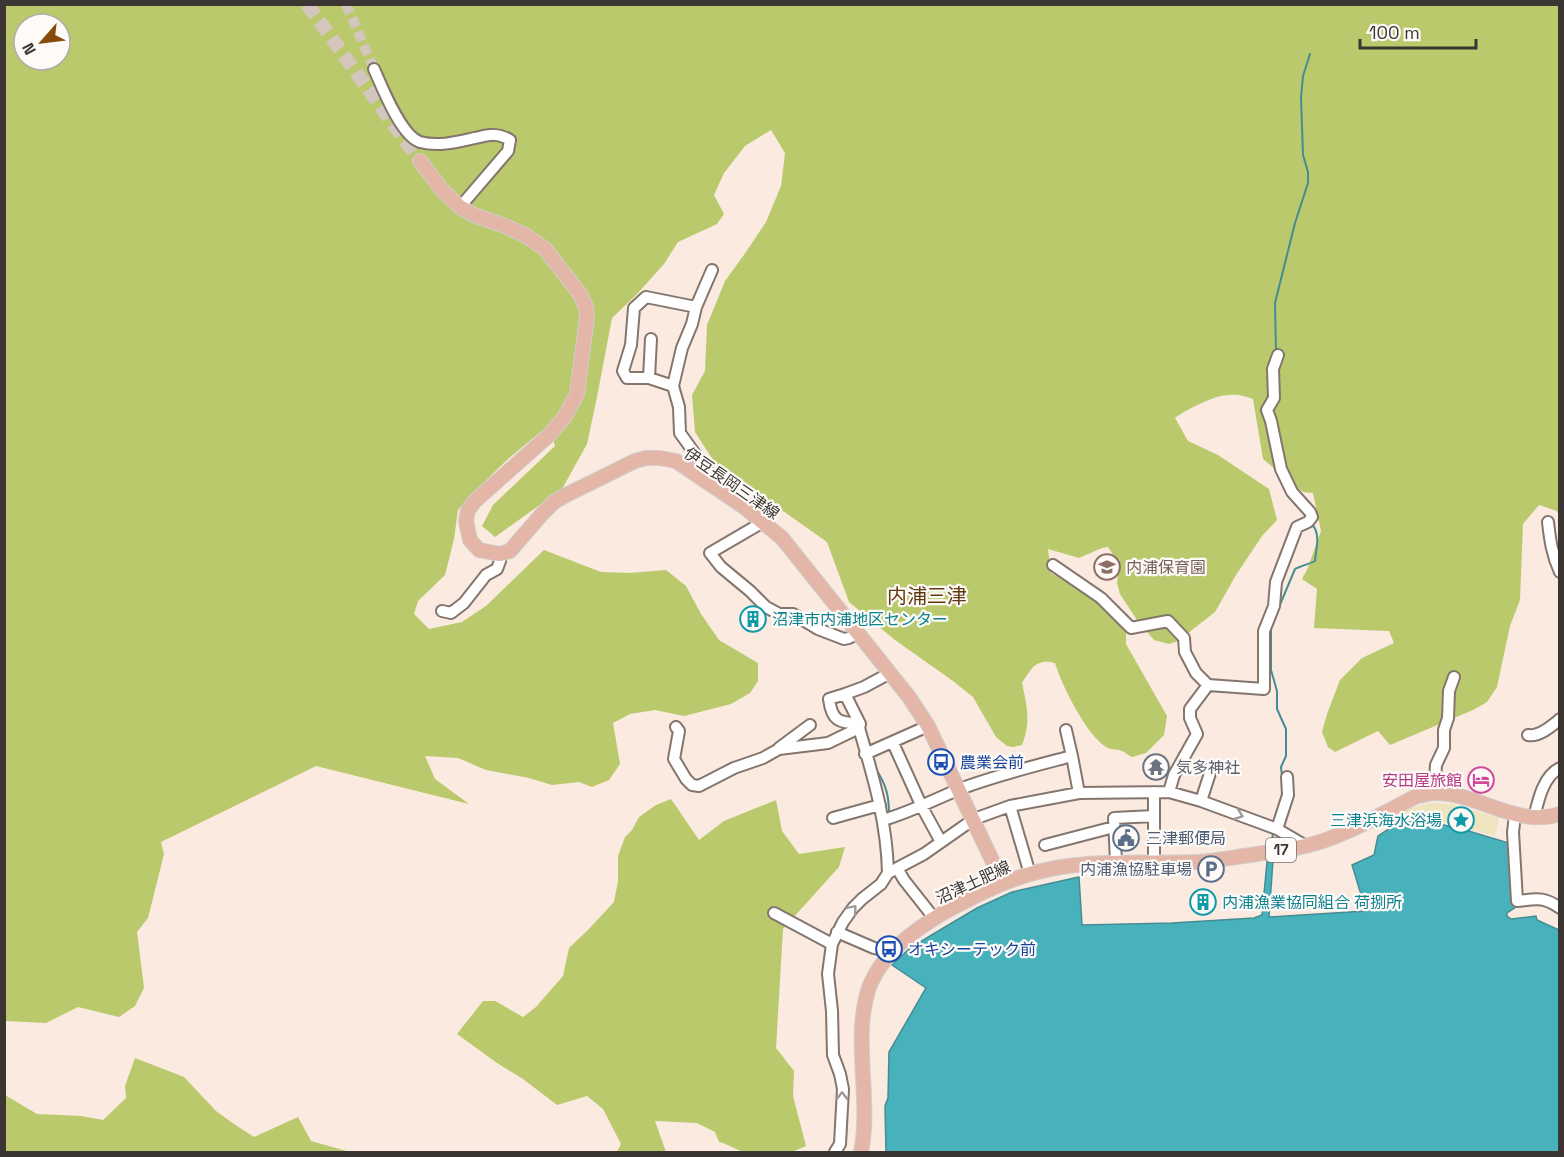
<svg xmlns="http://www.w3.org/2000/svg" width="1564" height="1157" font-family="'Space Grotesk','Noto Sans JP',sans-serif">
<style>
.forest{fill:#bac96b;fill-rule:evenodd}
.sand{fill:#eee4be}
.water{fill:#48b2bc;stroke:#448d93;stroke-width:1.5}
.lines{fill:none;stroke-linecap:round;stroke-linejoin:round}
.stream{stroke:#448d93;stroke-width:2}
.minor-tunnel{stroke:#d4c6bd;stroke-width:10;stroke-dasharray:10 5;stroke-linecap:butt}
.major-tunnel{stroke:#d4c6bd;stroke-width:14;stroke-dasharray:14 7;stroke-linecap:butt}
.minor-casing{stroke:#84756d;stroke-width:14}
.major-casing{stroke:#d0cfce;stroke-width:16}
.minor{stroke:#fff;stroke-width:10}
.major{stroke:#e3b6a7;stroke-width:14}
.oneway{stroke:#9e9a98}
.labels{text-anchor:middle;stroke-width:4.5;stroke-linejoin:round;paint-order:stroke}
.shield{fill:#fdfaf8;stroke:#76716d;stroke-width:1.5}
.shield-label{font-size:15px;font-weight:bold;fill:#3c3632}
.street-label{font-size:16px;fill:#3c3632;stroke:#fdfaf8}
.education-label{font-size:16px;fill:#785e54;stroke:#fdfaf8;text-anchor:start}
.culture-label{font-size:16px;fill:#0d838f;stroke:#fdfaf8;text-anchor:start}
.transit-label{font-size:16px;fill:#164399;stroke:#fdfaf8;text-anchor:start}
.worship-label{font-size:16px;fill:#5b616d;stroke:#fdfaf8;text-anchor:start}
.hotel-label{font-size:16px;fill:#b23c85;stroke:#fdfaf8;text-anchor:end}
.service-label{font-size:16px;fill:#4e5e75;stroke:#fdfaf8;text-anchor:start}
.quarter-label{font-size:20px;fill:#62380f;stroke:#fdfaf8}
</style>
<rect width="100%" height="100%" fill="#faeae0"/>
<path class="forest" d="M4,5H1559V516L1557,511L1539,505L1523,524L1520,600L1510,626L1497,687L1487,702L1473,710L1390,745L1378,731L1335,752L1328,747L1322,732L1327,714L1340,680L1362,658L1394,643L1389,631L1314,628L1317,589L1302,579L1307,570L1321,531L1313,493L1303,492L1263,459L1253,399C1245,396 1238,394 1229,395C1215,395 1187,409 1175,418L1188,441L1218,455L1269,489L1277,520L1262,536L1236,575L1215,612L1178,641L1169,644L1154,640L1137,620L1120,594L1117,583L1119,564L1108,547L1102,548L1079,558L1048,549L1051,573L1098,600L1126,633V644L1167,716L1164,735L1146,753L1132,757C1128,755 1124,751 1119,750C1114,749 1111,750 1106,747C1086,734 1062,686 1055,663C1036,658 1031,669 1022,683C1027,706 1031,722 1022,745L1013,747L1007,746L996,737L973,697L953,681L895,640L849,602L827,542L715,463L695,432L692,395L705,371L707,325L725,281L746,252L766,222L781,186L785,153L771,130L745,146L724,173L714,195L724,214L717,224L678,242L664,264L637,294L612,318L597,397L587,444L562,489L495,537L482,526L493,505L555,446L549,425L508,459L471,495L458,510L454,539L445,575L418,601L414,614L429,629L462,622L486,606L544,550L601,572L630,573L666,570L686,586L701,614L719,640L758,663V681L750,693L731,704L684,716L655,710L630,714L613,723L620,764L609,780L592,787L579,782L552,785L529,778L486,770L458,758L425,756L435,779L469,804L316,766L161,842L164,854L148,918L137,932L144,988L135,1006L119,1017L78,1007L46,1023L5,1021ZM24,24H60V60H24Z
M671,799L699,840L724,821L776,800L782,831L799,854L845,847L839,867L783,929L776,1048L794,1071L793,1096L806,1146L792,1152H743L723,1143L719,1142L715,1132L697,1123L655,1121L666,1152H617L621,1144L603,1109L587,1096L557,1105L523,1079L497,1063L457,1034L483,1001H495L523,1017L536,1007L563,976L569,948L588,930L614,902L618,881V856L625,837L632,830L639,817L656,805Z
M135,1058L184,1077L216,1111L231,1122L254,1137L298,1117L311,1141L350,1152H5V1095L37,1114L81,1116L103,1120L126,1098L125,1086Z"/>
<path class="sand" d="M1430,803L1451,804L1499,818L1495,836L1440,821L1406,819L1405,810Z"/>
<path class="water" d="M1395,822H1430L1462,829L1512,844L1516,907L1507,913V916L1511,919L1536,916L1537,920L1559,930V1152H886L885,1106L888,1098L889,1052L926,988L892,965L910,948L930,936L977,908L1012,892L1079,877L1082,925L1172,923L1254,918L1262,915L1267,862L1273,860L1269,917L1366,911L1352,865L1374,855L1378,836L1392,827Z"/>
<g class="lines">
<path class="stream" d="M1278,352L1276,351L1275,303L1295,223L1308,183V172L1303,155L1301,97L1303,76L1310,54
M1279,607L1295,569C1300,566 1312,563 1315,561C1316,548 1321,535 1312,524
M1276,616L1271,629V670L1277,691V709L1286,729V756L1281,767L1282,776
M876,769C886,785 889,795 889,814
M1272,845L1273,832"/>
<path class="minor-tunnel" d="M346,4L374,69"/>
<path class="major-tunnel" d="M307,4L420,161"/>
<g class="minor-casing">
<path id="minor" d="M374,69C382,87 401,136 420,142C438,147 457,142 475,138C489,135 497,132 510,140L508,151L460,207
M712,270L696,307L692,324L682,348L673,386L679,407L680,433L711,476L716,487
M649,378L651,339
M673,386L649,378H627L623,371L631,345L634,308L646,297L696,307
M763,522L710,553L721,567L750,591L766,607L779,614H793L818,629L844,639L849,638L858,633
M1548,522C1550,540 1552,555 1560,572
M1053,565L1101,598L1131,628L1168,621L1184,638L1185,652L1196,673L1208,685L1190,709V718L1197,734L1174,775L1169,792
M442,611L451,613L464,603L486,575L497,569L500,561V554
M1208,685L1264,689V631L1274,606L1276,582L1297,527L1308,522L1312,517L1310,512L1292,492L1281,469L1271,421L1267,410L1274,398L1273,369L1278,355
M845,694L829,699C832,722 839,722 860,724
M676,727L679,731L674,759L686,779L692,785L699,786L734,768L763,758L779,749L828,743L859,728
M1066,730L1072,756
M1528,735C1539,737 1552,726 1560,719
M893,743L922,807L941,842
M779,748L810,725
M865,754L928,726
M1154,792V862
M1434,793L1436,765L1444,748V730L1448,718L1449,691L1454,677
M1201,801L1212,767
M1010,806L1030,874
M1515,815L1513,832L1517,901C1536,899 1543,896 1560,908
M833,818L880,805
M1534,818C1538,801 1543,776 1560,768
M883,820C911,812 933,800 960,789C997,775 1034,766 1072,756L1079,793
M1277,829L1288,795L1287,777
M1045,845L1114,827
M1116,863L1114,818L1154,816
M897,868L904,880L934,918
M888,873C887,822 873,776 859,728L860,724L845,694L864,687L890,673
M774,913L832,944
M837,932L874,948L891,952
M835,1152L840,1144L843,1089L840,1074L833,1055L832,1011L828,974L832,944L843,922L853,908L862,899L881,884L888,873L924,854L974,819L1010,806L1079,793L1169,792L1201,801L1277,829L1306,846"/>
</g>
<g class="major-casing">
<path id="major" d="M420,161L443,191L460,207L474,215L505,226L525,235L545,249L580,294L586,307L587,317L577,394L564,418L547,437L475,501L468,510L466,521L470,540L479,550L500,554L510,551L542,514L554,502L566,495L635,461L646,458H660L676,461L744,507L782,538L909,697L928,726L1003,883
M861,1152C872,1099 851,1035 870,985C884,952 913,931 943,913C971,898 999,883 1030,874C1084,858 1142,864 1197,862C1215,861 1234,857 1251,855C1269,852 1288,850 1305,846C1342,838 1383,813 1417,796C1424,795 1430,793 1436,793C1478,793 1517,828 1560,814"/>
</g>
<use href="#minor" class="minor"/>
<use href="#major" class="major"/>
</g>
<defs><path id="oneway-chevron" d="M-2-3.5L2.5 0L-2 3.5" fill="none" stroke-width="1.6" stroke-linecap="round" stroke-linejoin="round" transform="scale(1.5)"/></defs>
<g class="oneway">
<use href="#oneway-chevron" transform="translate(1239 815) rotate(21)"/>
<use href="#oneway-chevron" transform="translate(853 909) rotate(-50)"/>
<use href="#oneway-chevron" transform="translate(842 1096) rotate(-90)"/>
</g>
<defs>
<g id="school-ring" transform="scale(1.35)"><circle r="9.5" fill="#fdfaf8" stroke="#8d6e63" stroke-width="1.5"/><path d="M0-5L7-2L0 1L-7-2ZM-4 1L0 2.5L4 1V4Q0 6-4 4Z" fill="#8d6e63"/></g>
<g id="building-ring" transform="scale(1.35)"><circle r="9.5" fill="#fdfaf8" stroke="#0f9aa8" stroke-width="1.5"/><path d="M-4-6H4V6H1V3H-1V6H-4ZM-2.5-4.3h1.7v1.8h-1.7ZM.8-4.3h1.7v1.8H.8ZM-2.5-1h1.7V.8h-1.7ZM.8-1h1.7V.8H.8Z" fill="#0f9aa8"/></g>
<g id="bus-ring" transform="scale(1.35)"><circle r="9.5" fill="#fdfaf8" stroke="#1a4fb4" stroke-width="1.5"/><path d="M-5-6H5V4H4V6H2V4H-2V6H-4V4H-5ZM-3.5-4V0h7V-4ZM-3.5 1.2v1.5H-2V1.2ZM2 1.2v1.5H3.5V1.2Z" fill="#1a4fb4"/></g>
<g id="temple-ring" transform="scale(1.35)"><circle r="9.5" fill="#fdfaf8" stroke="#6b7280" stroke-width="1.5"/><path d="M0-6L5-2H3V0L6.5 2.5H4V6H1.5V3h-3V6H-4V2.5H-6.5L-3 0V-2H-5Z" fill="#6b7280"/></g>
<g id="hotel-ring" transform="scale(1.35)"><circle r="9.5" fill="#fdfaf8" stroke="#d1479c" stroke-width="1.5"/><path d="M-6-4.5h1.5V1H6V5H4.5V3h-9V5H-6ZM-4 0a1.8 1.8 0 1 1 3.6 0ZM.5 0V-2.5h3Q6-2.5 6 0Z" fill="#d1479c"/></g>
<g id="sight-ring" transform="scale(1.35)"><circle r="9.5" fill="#fdfaf8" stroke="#0f9aa8" stroke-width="1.5"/><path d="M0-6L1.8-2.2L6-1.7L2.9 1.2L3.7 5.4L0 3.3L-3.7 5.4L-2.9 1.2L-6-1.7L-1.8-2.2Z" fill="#0f9aa8"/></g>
<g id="civic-ring" transform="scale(1.35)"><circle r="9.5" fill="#fdfaf8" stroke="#5c6f8a" stroke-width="1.5"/><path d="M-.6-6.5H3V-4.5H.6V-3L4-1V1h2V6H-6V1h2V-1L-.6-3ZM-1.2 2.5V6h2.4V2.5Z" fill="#5c6f8a"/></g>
<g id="parking-ring" transform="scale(1.35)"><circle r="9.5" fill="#fdfaf8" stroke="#5c6f8a" stroke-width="1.5"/><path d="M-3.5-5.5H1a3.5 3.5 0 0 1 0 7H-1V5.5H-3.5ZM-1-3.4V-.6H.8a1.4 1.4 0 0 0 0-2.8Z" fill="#5c6f8a"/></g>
</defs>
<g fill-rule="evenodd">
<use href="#school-ring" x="1107" y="567"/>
<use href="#building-ring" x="753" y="619"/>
<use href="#bus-ring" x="941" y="762"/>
<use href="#temple-ring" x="1156" y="767"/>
<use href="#hotel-ring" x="1481" y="780"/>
<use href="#sight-ring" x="1461" y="820"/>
<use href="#civic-ring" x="1126" y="838"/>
<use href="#parking-ring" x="1211" y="869"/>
<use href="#building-ring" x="1203" y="902"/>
<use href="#bus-ring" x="889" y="949"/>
</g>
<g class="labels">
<rect class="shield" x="1266" y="838" width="30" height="24" rx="4.5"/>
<g class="shield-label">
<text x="1281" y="855">17</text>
</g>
<g class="street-label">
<text transform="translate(732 483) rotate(35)" y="6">伊豆長岡三津線</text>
<text transform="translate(973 882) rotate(-25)" y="6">沼津土肥線</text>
</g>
<g class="education-label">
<text x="1126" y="573">内浦保育園</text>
</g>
<g class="culture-label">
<text x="772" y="625">沼津市内浦地区センター</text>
<text x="1442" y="826" text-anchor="end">三津浜海水浴場</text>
<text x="1222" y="908">内浦漁業協同組合 荷捌所</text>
</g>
<g class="transit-label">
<text x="960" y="768">農業会前</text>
<text x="908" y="955">オキシーテック前</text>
</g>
<g class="worship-label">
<text x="1176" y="773">気多神社</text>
</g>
<g class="hotel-label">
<text x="1462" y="786">安田屋旅館</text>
</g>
<g class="service-label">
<text x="1146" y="844">三津郵便局</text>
<text x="1192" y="875" text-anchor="end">内浦漁協駐車場</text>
</g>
<g class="quarter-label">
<text x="927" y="603">内浦三津</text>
</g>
</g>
<rect width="1564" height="1157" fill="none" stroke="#3c3632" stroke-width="12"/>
<g transform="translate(42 42) rotate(242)"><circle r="28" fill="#fdfaf8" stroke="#b0aca9" stroke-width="1.5"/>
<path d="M0-4.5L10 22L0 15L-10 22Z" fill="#874b09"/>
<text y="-9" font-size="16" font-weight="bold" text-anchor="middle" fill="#3c3632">N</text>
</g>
<path d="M1360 39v9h116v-9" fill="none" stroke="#3c3632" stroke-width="3"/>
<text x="1369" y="39" font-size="18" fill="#3c3632" stroke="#fdfaf8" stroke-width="4.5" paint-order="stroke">100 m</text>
</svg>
